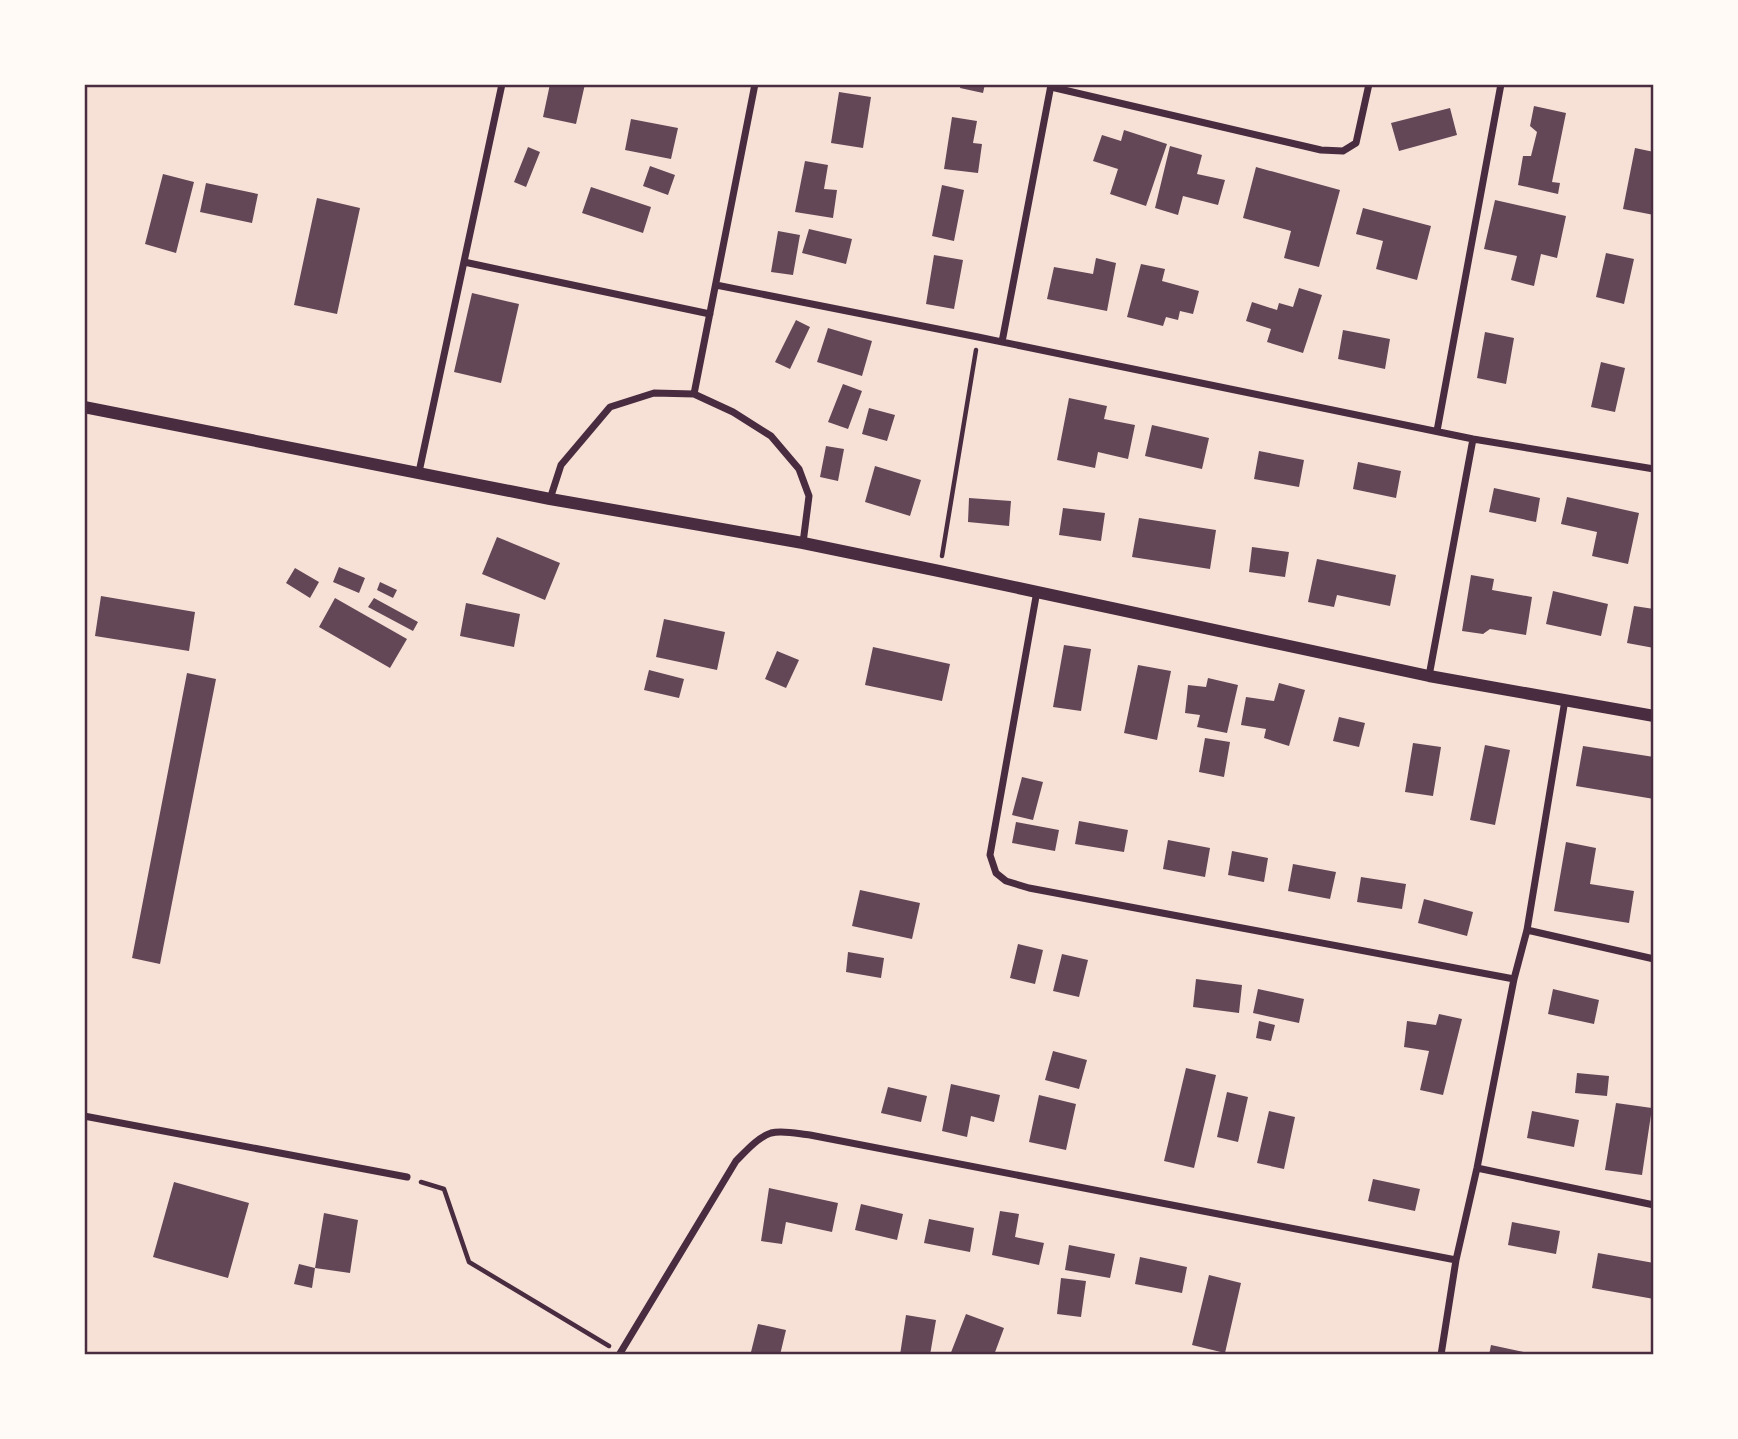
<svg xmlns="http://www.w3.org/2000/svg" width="1738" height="1439" font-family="'Public Sans',sans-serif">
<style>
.building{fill:#644757}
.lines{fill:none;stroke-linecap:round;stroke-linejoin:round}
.path{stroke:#4a2c40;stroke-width:4.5}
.minor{stroke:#4a2c40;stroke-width:7}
.tertiary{stroke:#4a2c40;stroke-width:12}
.neatline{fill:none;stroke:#4a2c40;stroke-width:2.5}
</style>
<rect width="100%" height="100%" fill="#f7e1d7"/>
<path class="building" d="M550,84H585L576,124L543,117Z
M961,84H985L983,93L960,88Z
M839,92L871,97L863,148L831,143Z
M1534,106L1566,113L1552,182L1560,183L1558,194L1518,185L1523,156H1531L1537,132L1530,126Z
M1450,108L1457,135L1399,151L1391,123Z
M952,117L977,121L973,143L982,144L978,173L944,169Z
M631,119L678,128L671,159L625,150Z
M1124,130L1167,144L1146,206L1110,194L1118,169L1093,161L1102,135L1121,141Z
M1170,146L1202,155L1197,174L1225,180L1218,205L1183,196L1178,215L1155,208Z
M528,147L540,152L526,187L514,182Z
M1635,148L1654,152V215L1623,209Z
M805,161L828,165L824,189L837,190L833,218L795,212Z
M650,166L675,175L668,195L643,186Z
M1256,167L1340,190L1319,267L1284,258L1291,231L1243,218Z
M163,174L194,182L176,253L145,244Z
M206,183L258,194L252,223L200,212Z
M942,185L964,190L954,241L932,236Z
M591,187L651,207L643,233L582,213Z
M317,198L360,208L337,314L294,305Z
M1495,200L1566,216L1557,258L1541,254L1534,286L1511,280L1517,256L1484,249Z
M1363,208L1431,226L1417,280L1376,269L1383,241L1356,234Z
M809,229L852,239L846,264L802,253Z
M778,231L800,235L793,275L771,272Z
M1606,253L1634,259L1624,304L1596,297Z
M934,255L963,260L954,309L926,304Z
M1096,258L1116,263L1107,311L1047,299L1054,267L1093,274Z
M1141,264L1165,269L1162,281L1199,291L1193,314L1180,311L1178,320L1166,317L1163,326L1127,317Z
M1299,288L1322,295L1303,353L1267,342L1271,329L1246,321L1252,302L1277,310L1279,303L1293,307Z
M472,293L519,304L501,383L454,372Z
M796,320L810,327L790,369L775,362Z
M828,328L872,341L862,376L817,362Z
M1343,330L1390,339L1385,369L1338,359Z
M1485,332L1514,338L1506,384L1477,378Z
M1601,362L1625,368L1615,412L1591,407Z
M843,384L862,391L848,429L828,422Z
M1069,398L1107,406L1104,419L1135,425L1128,459L1098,452L1095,468L1057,460Z
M869,408L895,415L887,441L862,434Z
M1152,425L1209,438L1202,469L1145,456Z
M826,446L844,449L838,481L820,477Z
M1259,451L1304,460L1299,487L1254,479Z
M1358,462L1401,471L1396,498L1353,489Z
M875,466L921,480L910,516L865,502Z
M1494,488L1540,498L1536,522L1489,512Z
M1567,497L1639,513L1628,564L1592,556L1597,532L1561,524Z
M969,498L1011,501L1009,526L968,522Z
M1063,508L1105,513L1101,541L1059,535Z
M1139,518L1216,530L1210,569L1132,557Z
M497,537L560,563L545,600L482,574Z
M1252,547L1289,552L1285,577L1249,572Z
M1317,559L1396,575L1390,606L1337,595L1334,607L1308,602Z
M339,567L365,578L359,593L333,582Z
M295,568L319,582L310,598L286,583Z
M1471,575L1494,579L1492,590L1532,597L1526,635L1490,629L1483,634L1462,631Z
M380,582L397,590L393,598L377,590Z
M1553,591L1608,604L1601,636L1546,624Z
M101,596L195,612L189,651L95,636Z
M335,598L407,639L390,668L319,627Z
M374,598L418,622L413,631L368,607Z
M466,603L520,614L514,647L460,636Z
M1634,606L1654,609V648L1627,643Z
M664,619L725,632L717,670L656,657Z
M1064,645L1091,649L1081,711L1053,707Z
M873,647L950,664L942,701L865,685Z
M777,651L799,660L786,688L765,679Z
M1138,665L1171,671L1157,740L1124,733Z
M649,670L684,679L679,698L644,690Z
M187,673L216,679L160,964L132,958Z
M1208,678L1238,685L1227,733L1197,727L1200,715L1185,713L1188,685L1206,687Z
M1279,683L1305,690L1289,746L1264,738L1266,729L1241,725L1246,697L1274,701Z
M1339,717L1365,723L1359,747L1333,741Z
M1205,738L1230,742L1224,777L1199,772Z
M1413,743L1441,747L1433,796L1405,792Z
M1485,745L1510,750L1495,825L1470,820Z
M1583,746L1654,757V799L1576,786Z
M1022,777L1043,782L1033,820L1012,815Z
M1079,821L1128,830L1124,852L1075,844Z
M1016,822L1059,830L1055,851L1012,843Z
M1168,840L1210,848L1205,877L1163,869Z
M1566,842L1596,848L1590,884L1634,891L1629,923L1554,911Z
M1232,851L1268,858L1264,882L1228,875Z
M1293,864L1336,872L1330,899L1288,891Z
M1361,877L1406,884L1402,909L1357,902Z
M860,890L920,903L912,939L852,926Z
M1424,899L1473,912L1467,936L1418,923Z
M1018,944L1043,950L1035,984L1010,978Z
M848,952L884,958L881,978L846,972Z
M1062,954L1088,960L1079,997L1053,991Z
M1196,979L1242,985L1239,1013L1193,1007Z
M1258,989L1304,999L1299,1023L1253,1013Z
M1553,989L1599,1000L1594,1024L1548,1014Z
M1439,1014L1462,1019L1443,1095L1420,1090L1429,1051L1404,1047L1407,1021L1436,1025Z
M1259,1021L1275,1025L1271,1041L1256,1038Z
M1053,1051L1087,1060L1079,1089L1045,1080Z
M1186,1068L1216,1075L1194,1168L1164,1161Z
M1577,1073L1609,1076L1607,1096L1575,1093Z
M951,1084L1000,1095L994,1122L971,1116L967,1137L942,1131Z
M888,1087L927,1096L921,1122L881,1113Z
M1227,1092L1248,1097L1238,1142L1217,1137Z
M1039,1095L1076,1104L1066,1150L1029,1142Z
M1616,1103L1652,1108L1642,1175L1605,1170Z
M1269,1111L1295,1117L1284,1169L1257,1163Z
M1532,1111L1579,1120L1574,1147L1527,1138Z
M1373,1179L1420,1189L1415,1211L1368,1201Z
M174,1182L249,1203L228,1278L153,1257Z
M769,1188L838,1203L832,1232L786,1222L782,1244L761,1241Z
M861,1204L903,1214L897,1240L855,1230Z
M1000,1211L1019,1214L1015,1237L1044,1243L1039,1265L992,1255Z
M324,1213L358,1220L350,1273L315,1268Z
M929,1219L974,1228L970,1252L924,1243Z
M1512,1222L1560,1231L1556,1254L1508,1245Z
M1069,1245L1115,1254L1110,1278L1065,1270Z
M1598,1253L1654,1263V1299L1592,1288Z
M1140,1257L1187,1267L1182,1293L1135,1284Z
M299,1264L315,1268L312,1288L294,1284Z
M1209,1275L1241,1283L1225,1353L1192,1345Z
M1061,1278L1086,1281L1081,1317L1057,1314Z
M966,1314L1004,1328L994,1355H950Z
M906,1315L936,1320L930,1355H900Z
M758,1324L786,1330L780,1355H765L751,1352Z
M1491,1345L1533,1354L1532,1355H1489Z"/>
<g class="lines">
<path class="path" d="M942,556L976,350
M421,1182L444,1189L469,1262L609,1346"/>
<path class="minor" d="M1051,87L1321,150L1343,151L1356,143L1369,84
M464,262L710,314
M716,285L978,337L1473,439L1654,469
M1002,342L1051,85
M694,394L755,84
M1437,431L1501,84
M419,472L502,84
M550,499L561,465L610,407L654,393L694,394L733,412L771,436L799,469L809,496L803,543
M1037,591L990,855L996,873L1006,881L1029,888L1514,979
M1429,676L1473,439
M1527,930L1654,959
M84,1116L407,1177
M1477,1168L1654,1205
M619,1355L736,1161C745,1152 758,1137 771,1133C783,1130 799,1134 810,1135L1456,1260
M1441,1355L1456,1260L1477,1168L1514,979L1527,930L1565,700"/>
<path class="tertiary" d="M84,407L550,499L803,543L939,571L1429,676L1654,716"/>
</g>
<rect width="1738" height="1439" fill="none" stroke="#fffaf5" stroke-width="172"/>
<rect x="86" y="86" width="1566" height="1267" class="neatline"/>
</svg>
